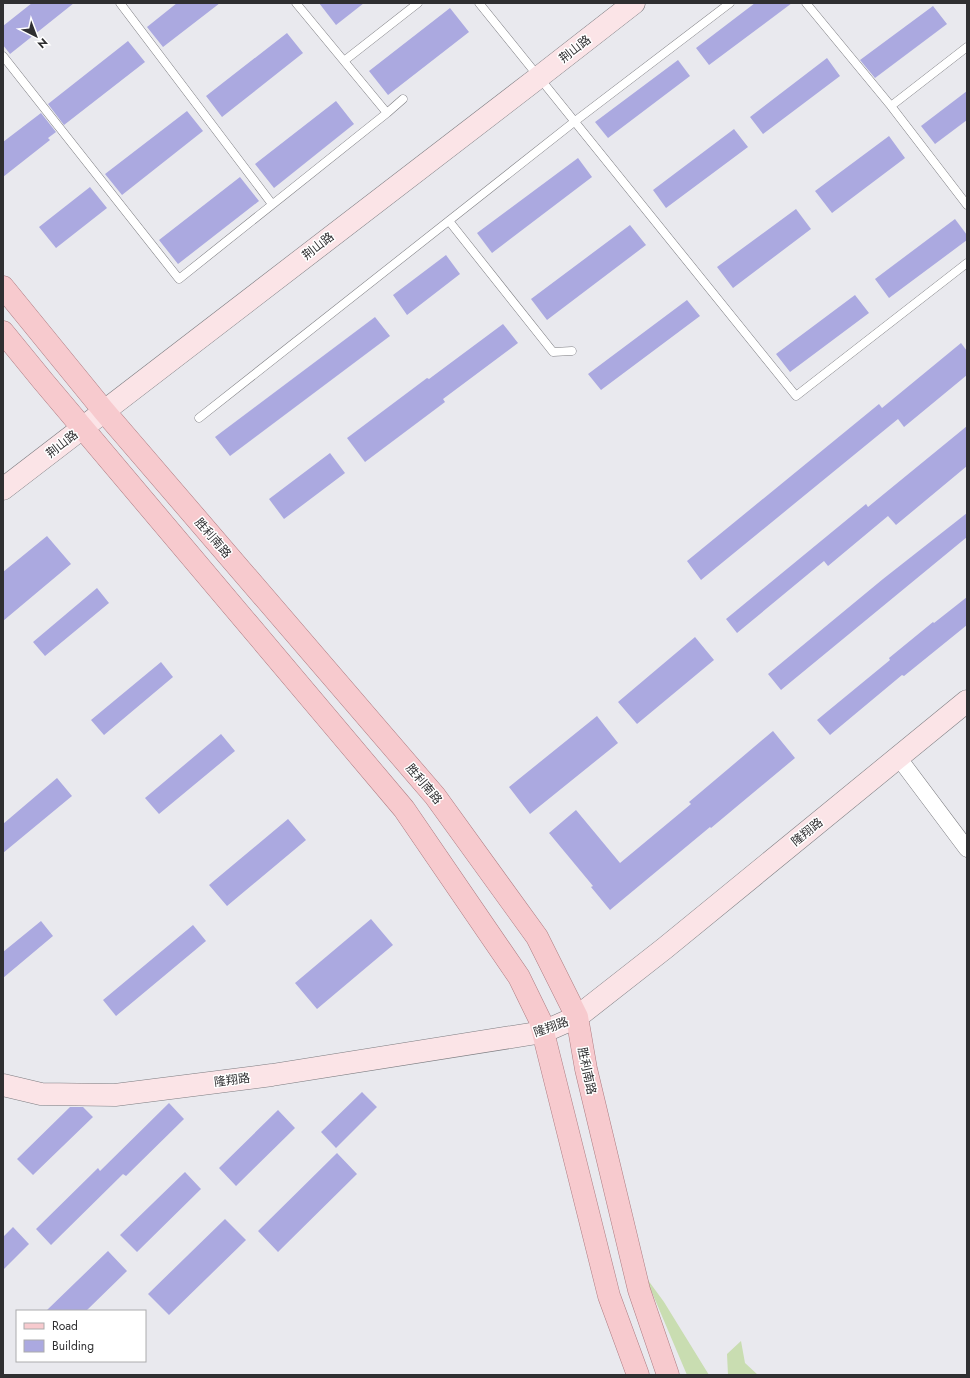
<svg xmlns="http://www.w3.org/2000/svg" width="970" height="1378" font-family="Jost,'Noto Sans SC',sans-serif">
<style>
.green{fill:#c9ddb1}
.building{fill:#aba9e0}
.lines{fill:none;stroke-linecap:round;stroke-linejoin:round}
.lane-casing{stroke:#7c7c80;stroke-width:9}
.street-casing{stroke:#7c7c80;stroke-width:17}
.secondary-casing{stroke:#7c7c80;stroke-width:23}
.primary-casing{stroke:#ae7c82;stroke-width:23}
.lane{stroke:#fff;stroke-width:8}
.street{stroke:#fff;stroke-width:16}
.secondary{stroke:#fbe4e7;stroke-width:22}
.primary{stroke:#f7cace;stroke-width:22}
.labels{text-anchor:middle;stroke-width:3;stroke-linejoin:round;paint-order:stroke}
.street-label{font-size:12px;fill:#2f2f31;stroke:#fff}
</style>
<rect width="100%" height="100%" fill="#e9e9ee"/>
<path class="green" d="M645,1276L664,1302L709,1375H687Z
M741,1341L745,1363L758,1375H728L727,1354Z"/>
<path class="building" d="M32,3H74L10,54L3,45V26Z
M177,3H220L163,47L147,27Z
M319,3H364L336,25Z
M755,3H792L709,65L696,48Z
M933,6L947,24L875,78L860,60Z
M450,8L469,32L388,95L369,71Z
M287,33L303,53L222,117L206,96Z
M128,41L145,62L64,125L48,104Z
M827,58L840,76L763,134L750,117Z
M678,60L690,76L608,138L595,122Z
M967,91V120L935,144L921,126Z
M336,101L354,124L274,188L255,164Z
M187,111L203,131L122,195L105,174Z
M41,113L56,132L48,138L50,140L3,177V142Z
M734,129L748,147L666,208L653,190Z
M889,136L905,158L832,213L815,191Z
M578,158L592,177L492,253L477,233Z
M240,177L259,201L178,264L159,240Z
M90,187L107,208L56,248L39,227Z
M796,209L811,229L733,288L717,267Z
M955,219L967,235V240L889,298L875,279Z
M630,225L646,245L547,320L531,299Z
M446,255L460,274L407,315L393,295Z
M855,295L869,313L790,372L776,354Z
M687,300L700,316L601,390L588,374Z
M375,317L390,336L230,456L215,437Z
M503,324L518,343L443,399L445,402L365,462L347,438L427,378L429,379Z
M961,343L967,351V375L904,427L898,419L701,580L687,561L879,404L882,408Z
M967,426V466L896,525L888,516L828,566L824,561L737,633L726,619L866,504L868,507Z
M330,453L345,473L284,519L269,499Z
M967,513V537L781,690L768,674L883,579Z
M47,536L71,564L3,621V572Z
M97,588L109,603L45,656L33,642Z
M967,597V625L904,676L902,675L830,735L817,720L890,660L889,658L933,622L934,623Z
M695,637L714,660L637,724L618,702Z
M161,662L173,677L104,735L91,720Z
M597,716L618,743L530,814L509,787Z
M773,731L795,758L711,828L710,827L610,910L591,887L593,886L549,833L576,810L620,863L691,804L689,802Z
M221,734L235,751L159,814L145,798Z
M57,778L72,796L3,853V824Z
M288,819L306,840L227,906L209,885Z
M371,919L393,945L317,1009L295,983Z
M41,921L53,936L3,978V952Z
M193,925L206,941L116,1016L103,1000Z
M362,1092L377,1107L336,1148L321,1132Z
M169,1103L184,1119L126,1176L123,1174L51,1245L36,1229L98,1168L100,1171Z
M70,1107H83L93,1117L33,1175L17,1159Z
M278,1110L295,1128L236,1186L219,1168Z
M337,1153L357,1174L278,1252L258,1231Z
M185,1172L201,1189L137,1252L120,1235Z
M225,1219L246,1240L169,1315L148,1294Z
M13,1227L29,1244L3,1270V1237Z
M108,1251L127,1271L86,1311H46Z"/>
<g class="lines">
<g class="lane-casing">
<path id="lane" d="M120,3L272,204
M296,3L387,113
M479,3L796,396L967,263
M806,3L891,106L967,205
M3,56L179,279L387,113L403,99
M344,61L418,3
M891,106L967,47
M449,221L553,352L572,351
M199,418L574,122L730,3"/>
</g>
<g class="street-casing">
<path id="street" d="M898,757L967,849"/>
</g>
<g class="secondary-casing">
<path id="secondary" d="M3,489L539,77L634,3
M3,1085L41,1094L115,1095L272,1075L543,1032L577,1017L665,948L967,701"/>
</g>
<g class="primary-casing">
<path id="primary" d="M3,287L104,411L435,796L537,937L577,1017L586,1069L639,1290L668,1375
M3,332L43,381L404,809L519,977L540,1020L609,1296L638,1375"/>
</g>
<use href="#lane" class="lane"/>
<use href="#street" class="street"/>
<use href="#secondary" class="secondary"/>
<use href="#primary" class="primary"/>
</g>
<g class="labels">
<g class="street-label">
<text transform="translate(575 49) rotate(-38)" y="4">荆山路</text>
<text transform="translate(318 246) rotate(-38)" y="4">荆山路</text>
<text transform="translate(62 444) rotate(-38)" y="4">荆山路</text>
<text transform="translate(213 538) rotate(49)" y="4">胜利南路</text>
<text transform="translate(424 784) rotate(50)" y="4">胜利南路</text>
<text transform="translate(807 832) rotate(-39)" y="4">隆翔路</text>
<text transform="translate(551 1027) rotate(-19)" y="4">隆翔路</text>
<text transform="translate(587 1071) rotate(78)" y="4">胜利南路</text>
<text transform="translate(232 1080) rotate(-7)" y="4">隆翔路</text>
</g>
</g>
<rect width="970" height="1378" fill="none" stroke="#2f2f31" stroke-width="8"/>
<rect x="16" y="1310" width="130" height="52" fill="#ffffff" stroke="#acacad"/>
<rect x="24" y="1323" width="20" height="6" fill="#f7cace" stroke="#acacad"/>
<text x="52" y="1330" font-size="12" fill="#2f2f31">Road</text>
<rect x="24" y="1340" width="20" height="12" fill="#aba9e0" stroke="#acacad"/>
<text x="52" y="1350" font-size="12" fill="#2f2f31">Building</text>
<g transform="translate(36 36) rotate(138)" stroke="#ffffff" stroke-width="3" paint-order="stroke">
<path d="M0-3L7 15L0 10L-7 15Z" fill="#2f2f31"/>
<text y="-6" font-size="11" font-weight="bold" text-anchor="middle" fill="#2f2f31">N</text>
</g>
</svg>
